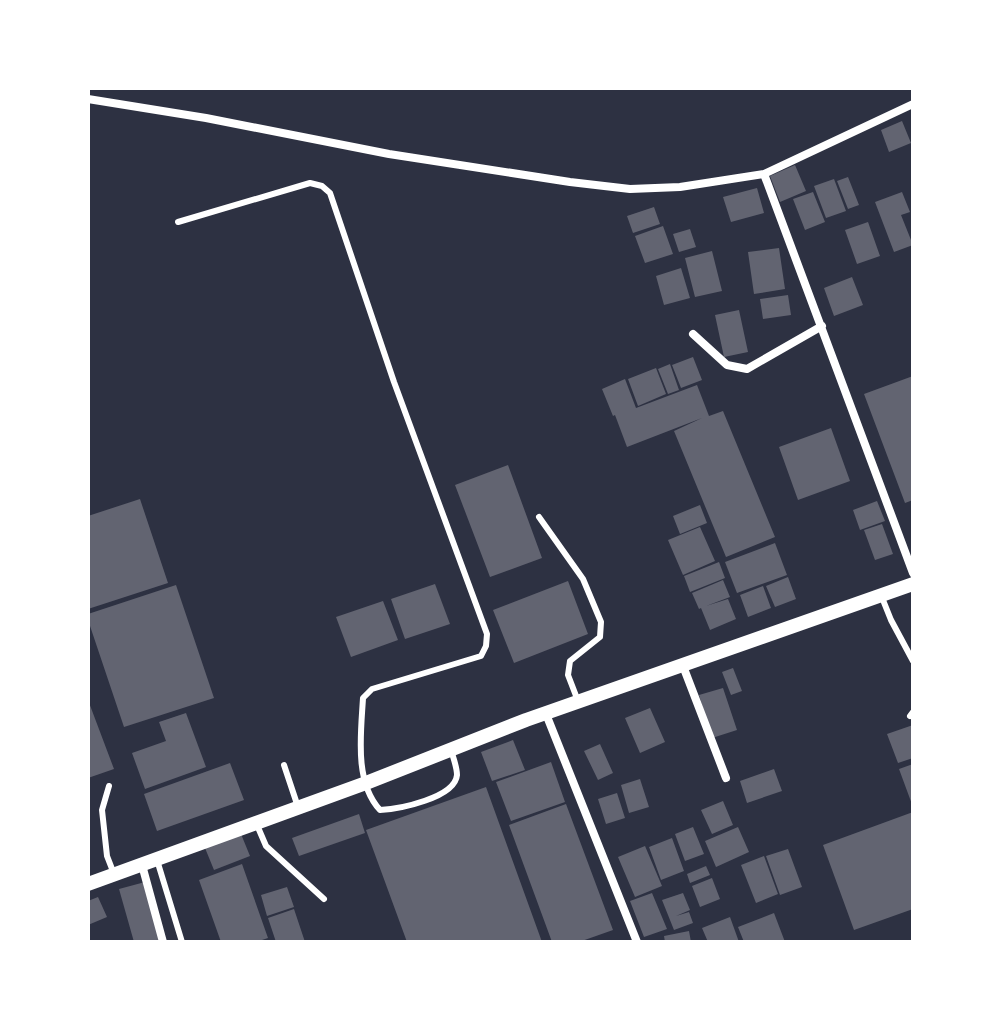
<svg xmlns="http://www.w3.org/2000/svg" width="1001" height="1030" font-family="Roboto,sans-serif">
<style>
.building{fill:#626471}
.lines{fill:none;stroke-linecap:round;stroke-linejoin:round}
.service{stroke:#fff;stroke-width:6}
.minor{stroke:#fff;stroke-width:8}
.tertiary{stroke:#fff;stroke-width:14}
</style>
<rect width="100%" height="100%" fill="#2d3142"/>
<path class="building" d="M902,121L911,143L889,152L881,130Z
M795,165L806,191L780,202L770,176Z
M848,177L859,205L848,209L837,181Z
M834,179L846,211L826,218L814,186Z
M757,188L764,213L731,222L723,197Z
M813,192L825,222L805,230L793,199Z
M902,192L910,212L901,215L913,245L894,252L875,202Z
M654,207L660,224L633,233L627,216Z
M868,222L880,256L857,264L845,230Z
M663,226L673,254L645,263L635,236Z
M690,229L696,247L679,252L673,234Z
M779,248L785,289L754,294L748,252Z
M712,251L722,291L695,297L685,258Z
M681,268L690,298L664,305L656,276Z
M852,277L863,305L834,316L824,288Z
M788,295L791,315L763,319L760,299Z
M739,310L748,352L724,357L715,315Z
M693,357L702,380L681,388L672,365Z
M670,364L679,390L668,394L658,369Z
M656,368L666,394L638,406L628,379Z
M913,376V500L905,503L864,394Z
M625,379L636,408L697,385L709,416L723,411L775,537L726,557L674,431L702,418L627,447L615,415L613,416L602,389Z
M831,428L850,481L798,500L779,447Z
M508,465L542,558L490,577L455,485Z
M140,499L168,583L88,609V516Z
M877,501L885,521L860,530L853,510Z
M700,505L707,523L680,534L673,516Z
M882,524L893,554L875,560L864,530Z
M700,527L715,561L683,575L668,540Z
M775,543L787,575L737,593L725,562Z
M719,562L725,578L690,592L684,576Z
M788,577L796,599L775,607L766,586Z
M723,580L730,597L706,606L728,599L736,619L710,630L701,608L699,609L692,593Z
M568,581L588,634L514,663L493,610Z
M435,584L450,624L405,639L391,599Z
M176,585L214,698L124,727L88,620V614Z
M763,586L771,608L748,617L740,595Z
M383,601L398,640L351,657L336,617Z
M733,668L742,691L731,695L722,672Z
M723,688L737,730L712,738L699,695Z
M88,700L114,769L88,778Z
M650,708L665,742L640,753L625,718Z
M186,713L206,767L145,789L132,753L166,741L159,722Z
M913,725V758L898,763L887,734Z
M513,740L525,770L492,781L481,752Z
M600,744L613,773L598,780L584,751Z
M551,762L565,802L511,821L496,782Z
M230,763L244,800L157,831L144,794Z
M913,764V807L899,769Z
M774,769L782,791L747,803L740,781Z
M640,779L649,807L629,813L621,785Z
M486,787L542,942H407L366,830Z
M617,793L625,818L606,824L598,799Z
M723,801L733,825L712,834L701,810Z
M566,804L613,930L579,942H552L509,825Z
M913,812V909L854,930L823,845Z
M359,814L365,833L299,856L292,838Z
M693,827L704,854L685,861L675,834Z
M738,827L749,852L716,867L705,841Z
M241,834L250,856L214,870L205,848Z
M672,838L684,871L661,880L649,847Z
M645,846L662,886L635,897L618,857Z
M788,849L802,887L780,895L766,856Z
M764,856L778,894L756,903L741,865Z
M242,864L268,938L256,942H221L199,880Z
M706,866L710,875L690,883L687,874Z
M712,878L720,899L700,907L692,886Z
M145,882L161,939L151,942H134L119,889Z
M287,887L294,907L267,916L261,895Z
M652,893L667,929L644,937L630,901Z
M683,893L690,910L676,916L689,912L693,923L674,930L662,900Z
M98,897L107,917L88,925V901Z
M294,909L305,942H276L268,918Z
M774,913L785,942H744L738,927Z
M730,917L739,942H708L702,928Z
M689,931L691,942H665L664,936Z"/>
<g class="lines">
<path class="service" d="M178,222L310,183L322,186L330,193L394,382L487,634L486,646L481,656L372,689L363,698C361,733 354,782 380,810C399,809 455,798 457,775C457,767 453,757 451,750
M539,517L583,579L601,622L600,637L570,661L568,675L578,701
M881,595L891,620L913,661
M910,716L913,712
M284,765L298,807
M109,786L102,810L107,856L114,874
M257,825L266,846L324,899
M157,860L182,942"/>
<path class="minor" d="M88,99L206,118L389,154L570,182L630,189L680,187L764,174L913,104
M764,174L913,573
M693,334L727,365L747,369L822,326
M683,666L726,778
M546,714L637,942
M142,865L163,942"/>
<path class="tertiary" d="M88,884L366,783L526,720L913,584"/>
</g>
<rect width="1001" height="1030" fill="none" stroke="#ffffff" stroke-width="180"/>
</svg>
